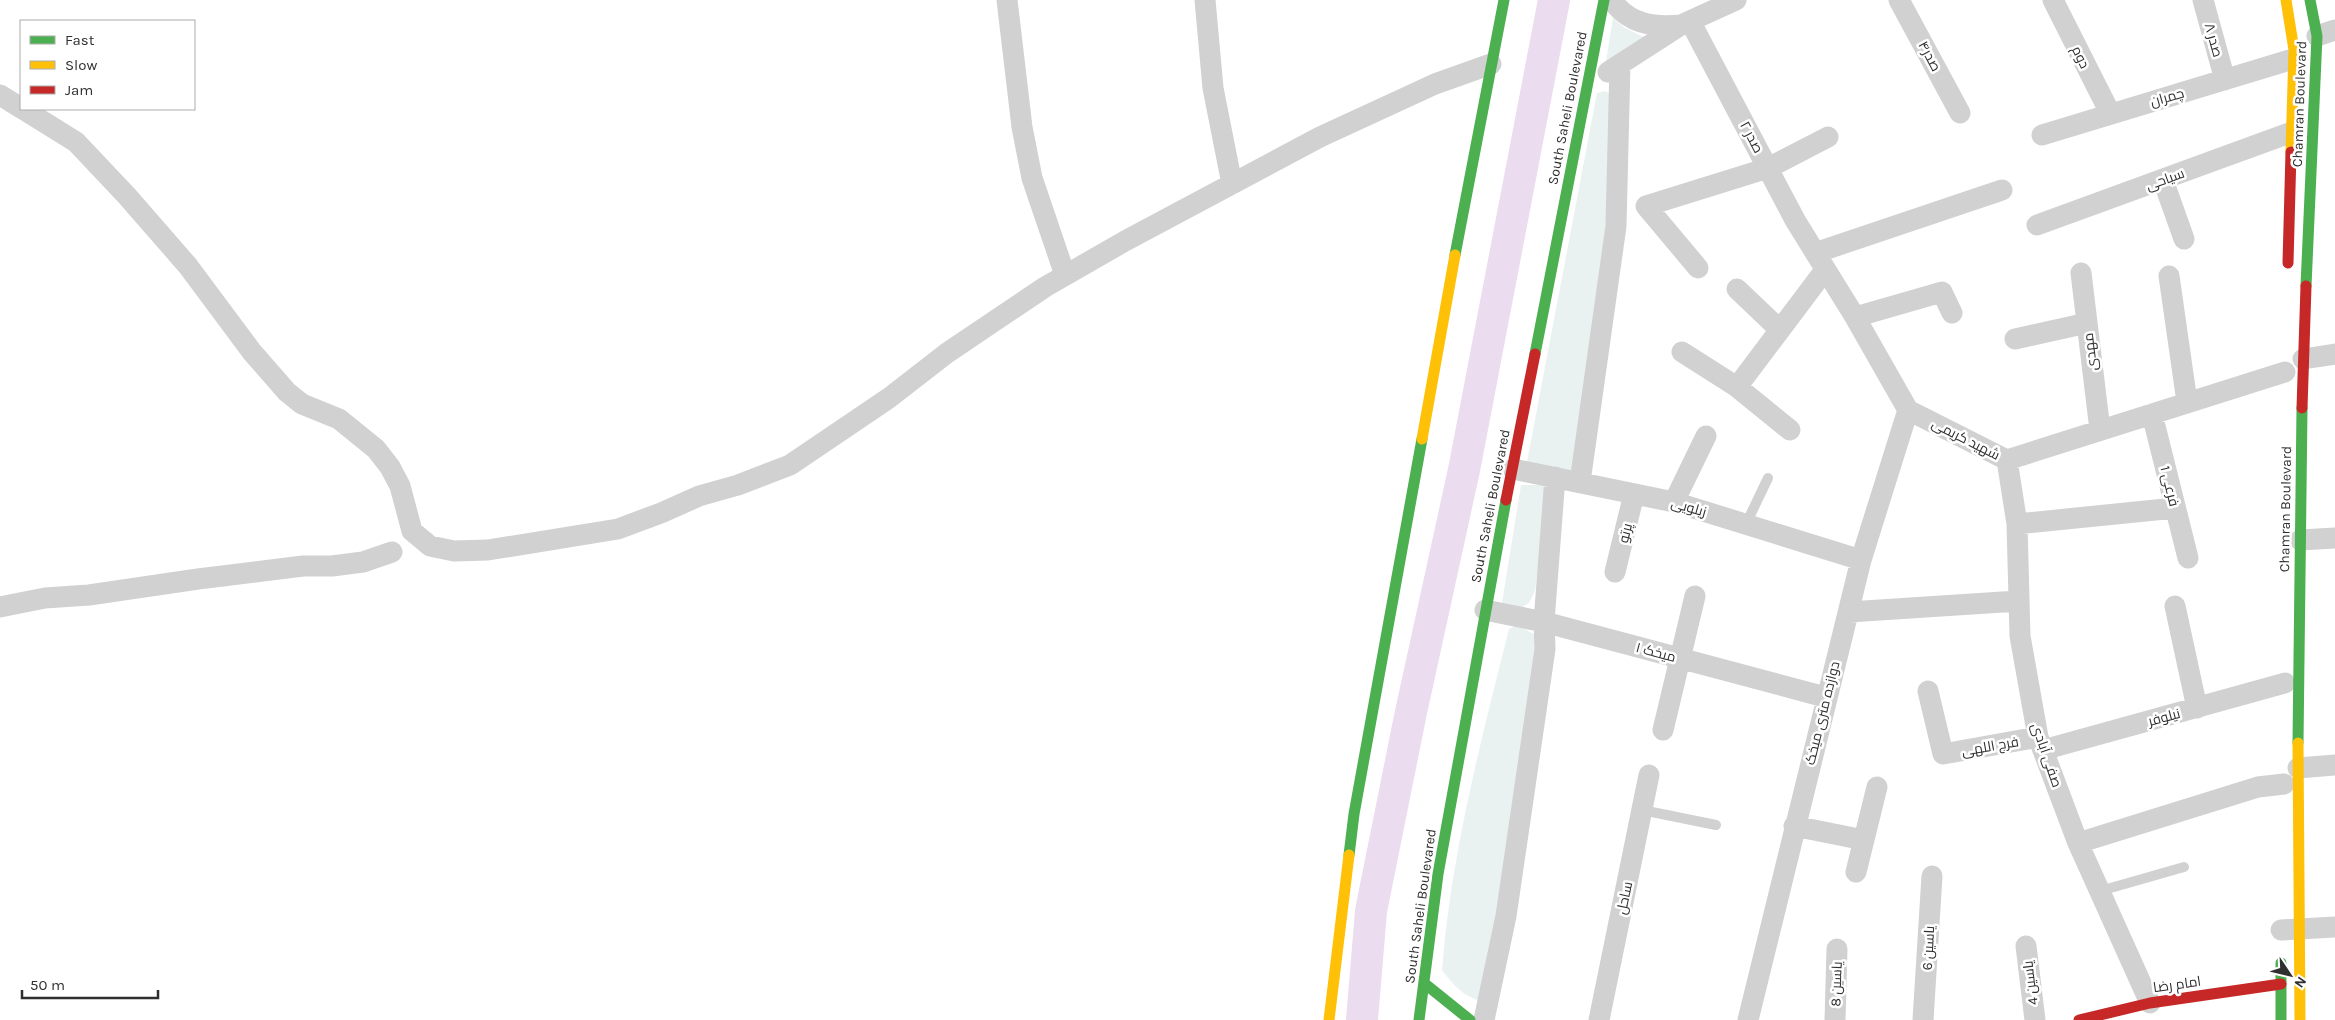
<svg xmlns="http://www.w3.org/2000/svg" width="2335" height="1020" font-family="Karla,Cairo,sans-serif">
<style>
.green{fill:#eaf1f1}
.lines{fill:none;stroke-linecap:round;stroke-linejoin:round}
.river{stroke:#ecdcf0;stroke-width:32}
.lane{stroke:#d1d1d1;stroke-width:10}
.street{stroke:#d1d1d1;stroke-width:21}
.fast{stroke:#4caf50;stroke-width:11}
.slow{stroke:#ffc107;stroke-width:11}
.jam{stroke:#c62828;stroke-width:11}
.labels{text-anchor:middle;stroke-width:5;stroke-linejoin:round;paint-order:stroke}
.street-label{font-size:14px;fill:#2f2f2f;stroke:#fff}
</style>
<rect width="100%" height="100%" fill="#fff"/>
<path class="green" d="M1613,18L1625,28L1646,38L1606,61Z
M1605,91L1612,95L1606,223L1573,472L1527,462L1597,93Z
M1521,485H1549L1535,591L1529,603L1522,607L1502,603Z
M1517,625L1543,639L1484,1002C1464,997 1454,986 1442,970C1451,854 1481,741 1509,629Z"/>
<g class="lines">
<path class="river" d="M1362,1020L1371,911L1411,712L1464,470L1554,0"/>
<path class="lane" d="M1746,524L1768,478
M1642,810L1716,825
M2100,891L2184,867"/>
<path class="street" d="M1007,0L1022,127L1032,178L1065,275
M1205,0L1213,88L1232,184
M1612,0C1628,24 1654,28 1681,25
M1899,0L1960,113
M2053,0L2110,113
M2203,0L2225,80
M1690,21L1795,220L1855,317L1908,410L2007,460L2285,372
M2317,36L2335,30
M1608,72L1681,25L1736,0
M0,95L21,108
M23,109L76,142L127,196L188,266L252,352L287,392L302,404L339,419L376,449L390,467L400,486L412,531L430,546L454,551L488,550L618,529L661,513L699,496L738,485L790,465L889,398L947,353L1045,287L1125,241L1320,137L1435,84L1491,64
M2042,135L2293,59
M2163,180L2184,239
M2037,225L2292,132
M1815,253L2002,190
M1698,268L1646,206L1768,168L1828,137
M2081,273L2100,430
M2169,276L2187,402
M1737,289L1780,330
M1855,317L1942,292L1952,313
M2015,339L2087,323
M1682,352L1737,387L1790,430
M2303,359L2335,354
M1737,387L1825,270
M2152,414L2188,558
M2007,460L2017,524L2020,636L2038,737L2078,843L2150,1003
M1513,469L1674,502L1861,560
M1580,482L1616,226L1620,64
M1674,502L1706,436
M2017,524L2175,508
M2300,540L2335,538
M1615,572L1634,494
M2175,606L2197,708
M0,607L45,598L89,595L198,579L303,566H332L363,562L392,552
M1485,610L1544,622L1825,697
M1849,612L2018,601
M1928,691L1943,754L2038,737
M1663,730L1695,596
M2043,750L2285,683
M2298,768L2335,765
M1794,826L1864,840
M2078,843L2258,787L2284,784
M1856,872L1877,787
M2281,930L2335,927
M2026,946L2035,1020
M1484,1020L1506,916L1545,649L1544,622L1555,477
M1599,1020L1649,775
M1748,1020L1861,560L1908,410
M1835,1020L1837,949
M1923,1020L1932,876"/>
<path class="fast" d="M1455,255L1504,0
M2306,286L2317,36L2310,0
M1535,354L1604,0
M2298,743L2302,408
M1349,855L1354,814L1422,439
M2281,963V1020
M1424,983L1470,1020
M1419,1020L1438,874L1506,500"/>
<path class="slow" d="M2286,0L2294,50L2291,152
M1422,439L1455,255
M2298,743L2300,1020
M1329,1020L1349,855"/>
<path class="jam" d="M2288,263L2291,152
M2302,408L2306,286
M1506,500L1535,354
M2079,1020L2150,1003L2281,984"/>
</g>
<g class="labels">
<g class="street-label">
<text transform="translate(2214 40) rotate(74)" y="5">صدر ۸</text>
<text transform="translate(1930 56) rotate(62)" y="5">صدر۴</text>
<text transform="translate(2081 57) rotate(64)" y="5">دوم</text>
<text transform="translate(2167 97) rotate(-16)" y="5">چمران</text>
<text transform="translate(2299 104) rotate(-88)" y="5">Chamran Boulevard</text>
<text transform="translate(1567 108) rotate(-79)" y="5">South Saheli Boulevared</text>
<text transform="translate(1752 137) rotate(62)" y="5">صدر ۲</text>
<text transform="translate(2165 179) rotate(-20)" y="5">سیاحی</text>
<text transform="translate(2090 352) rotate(-97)" y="5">مهدی</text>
<text transform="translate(1966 439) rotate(27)" y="5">شهید کریمی</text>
<text transform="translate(2170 486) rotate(76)" y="5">فرعی 1</text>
<text transform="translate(1490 506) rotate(-79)" y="5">South Saheli Boulevared</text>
<text transform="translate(1689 507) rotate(16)" y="5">زیلویی</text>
<text transform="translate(2285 509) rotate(-89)" y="5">Chamran Boulevard</text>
<text transform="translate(1625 533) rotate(-76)" y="5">پرتو</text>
<text transform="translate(1656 652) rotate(15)" y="5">میخک ۱</text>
<text transform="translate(1822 713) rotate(-76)" y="5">دوازده متری میخک</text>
<text transform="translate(2164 717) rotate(-15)" y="5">نیلوفر</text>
<text transform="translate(1990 746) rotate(-10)" y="5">فرج اللهی</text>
<text transform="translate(2047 755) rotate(71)" y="5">صفی آبادی</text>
<text transform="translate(1624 898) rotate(-78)" y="5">ساحل</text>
<text transform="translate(1420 906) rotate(-82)" y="5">South Saheli Boulevared</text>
<text transform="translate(1928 948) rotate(-87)" y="5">یاسین 6</text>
<text transform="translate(2030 983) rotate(-97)" y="5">یاسین 4</text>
<text transform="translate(1836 984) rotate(-88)" y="5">یاسین 8</text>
<text transform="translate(2177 984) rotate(-8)" y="5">امام رضا</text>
</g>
</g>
<rect x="20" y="20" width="175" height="90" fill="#ffffff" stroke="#acacac"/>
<rect x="30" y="36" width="25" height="8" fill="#4caf50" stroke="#acacac"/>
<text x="65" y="45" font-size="15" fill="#2f2f2f">Fast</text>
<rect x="30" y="61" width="25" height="8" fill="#ffc107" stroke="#acacac"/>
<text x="65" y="70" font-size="15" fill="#2f2f2f">Slow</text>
<rect x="30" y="86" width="25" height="8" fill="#c62828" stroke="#acacac"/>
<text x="65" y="95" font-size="15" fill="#2f2f2f">Jam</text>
<g transform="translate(2290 975) rotate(125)" stroke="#ffffff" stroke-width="4" paint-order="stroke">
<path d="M0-4L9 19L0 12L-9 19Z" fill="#2f2f2f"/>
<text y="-8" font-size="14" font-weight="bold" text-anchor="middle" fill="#2f2f2f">N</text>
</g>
<path d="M22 990v8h136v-8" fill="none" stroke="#2f2f2f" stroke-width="2.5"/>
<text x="30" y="990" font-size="15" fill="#2f2f2f" stroke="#ffffff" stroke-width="4" paint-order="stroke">50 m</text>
</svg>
